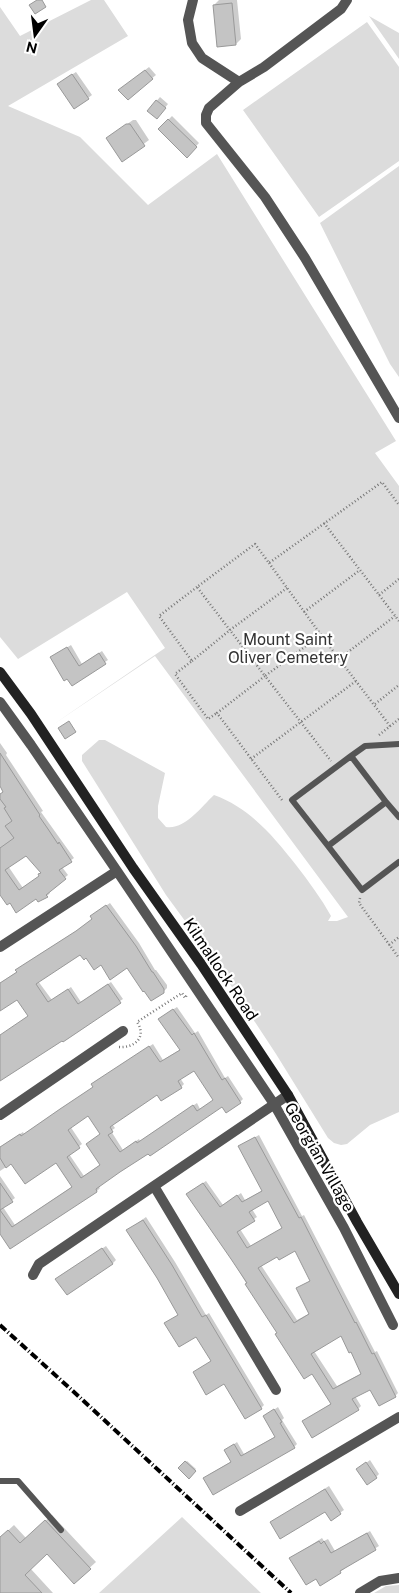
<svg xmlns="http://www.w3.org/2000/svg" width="399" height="1593" font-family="'Public Sans',sans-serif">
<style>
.green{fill:#dcdcdc}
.shadow{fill:#0003;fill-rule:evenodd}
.building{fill:#c4c4c4;stroke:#999;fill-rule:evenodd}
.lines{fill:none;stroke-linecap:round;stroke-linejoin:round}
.path{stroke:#777;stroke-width:2.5;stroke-dasharray:1 2.5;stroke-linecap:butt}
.service{stroke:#555;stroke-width:6}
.minor{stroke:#555;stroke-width:10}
.secondary{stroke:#222;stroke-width:10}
.rail{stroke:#000;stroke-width:4;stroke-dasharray:8 2.5 1 2.5;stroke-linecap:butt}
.labels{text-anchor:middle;stroke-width:4.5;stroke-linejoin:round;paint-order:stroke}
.park-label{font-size:16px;fill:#333;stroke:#fff}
.street-label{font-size:16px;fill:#000;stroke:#fff}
</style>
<rect width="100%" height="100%" fill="#fff"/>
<path class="green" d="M91,0H104L128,36L8,106L80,137L148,205L217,154L396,441L375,453L399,486V1112L370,1125L347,1144L341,1145L334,1143L328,1138L276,1054L218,966L166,895L82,761V755L99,740H105L165,773L158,806V818L166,827C185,830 201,807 214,795C250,808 273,836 296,865C309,882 321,898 331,916L328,921H337L348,917L155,656L51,726L165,648L127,592L18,659L0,637V7L20,36Z
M369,16L399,33V59Z
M367,22L399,67V161L319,217L243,110Z
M399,166V377L390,364L320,223Z
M182,1517L261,1593H99Z
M399,1585V1593H374L386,1586Z"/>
<path class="shadow" d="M219,0H237L241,39L236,44L214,5Z
M149,67L156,75L128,98L119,90Z
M76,72L92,95L88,98L62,81Z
M160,97L168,104L160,114L148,111Z
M172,116L199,143L187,156L159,129Z
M133,120H136L149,140L122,160L107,138Z
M71,645L82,664L102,651L108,660L72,684L55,655Z
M0,743L7,753L6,755L43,811L41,812L74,858L62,867L68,875L49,891L50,893L47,896L39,901L37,897L10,902L0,893V795L5,790L0,783ZM26,854L42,872L41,876L23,888L8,866Z
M110,903L139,943L155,970H156L167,985V988L163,992L128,966L101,963L81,954L38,981L52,1000L71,987L81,1002L111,982L123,999L0,1080V1045L6,1032L29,1016L17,998L0,1009V983L18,971L20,967L81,928L94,918L95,913Z
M177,1007L195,1033L198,1031L225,1078L228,1076L243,1099L240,1102L222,1105L98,1186L100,1188L97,1191L10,1247L0,1232V1176L15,1198L3,1207L15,1225L73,1186L57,1162L12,1163L0,1171V1147L23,1132L24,1134L65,1106L94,1087L95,1082L153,1044L163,1060L181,1049L163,1016ZM195,1069L215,1100L200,1109L197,1103L140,1141L139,1139L123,1150L111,1131L115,1128L112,1124L157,1093L181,1087L184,1084L180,1078ZM89,1114L101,1134V1164L84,1176L69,1154L82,1144L70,1126Z
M259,1135L302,1216L304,1215L375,1352L377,1351L398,1393L395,1396L371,1388L355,1396L361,1406L358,1409L303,1421L332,1403L312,1372L278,1333L255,1298L191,1191L206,1181L223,1205L241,1193L245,1200L263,1190L239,1146ZM268,1199L283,1228L251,1246L240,1229L257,1217L252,1209ZM295,1250L311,1280L298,1288L310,1313L297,1320L261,1265L278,1255ZM341,1334L362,1373L337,1386L314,1351Z
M146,1217L175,1262L206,1315L209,1313L264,1405L261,1408L212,1361L196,1335L166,1323L179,1314L128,1230Z
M106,1246L116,1260L113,1263L60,1276Z
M278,1407L284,1418L282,1420L297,1444L294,1447L208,1475L232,1461L226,1450L237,1442L244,1454L276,1436L265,1416Z
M370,1460L379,1474L376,1477L358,1469Z
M187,1461L196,1469L189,1477L179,1468Z
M329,1486L344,1510L331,1519L325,1510L272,1522Z
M52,1515L96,1562L74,1582L47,1553L30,1568L53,1593H0V1538L14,1525L26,1538Z
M370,1531L379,1546L343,1568L344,1569L340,1572L317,1577L291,1558L322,1538L324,1541L328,1539L335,1551Z"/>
<path class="building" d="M37,0H42L46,7L35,14L29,5Z
M232,3L236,45L217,47L213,5Z
M145,70L153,79L128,100L118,90Z
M72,74L89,99L74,109L57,84Z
M156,100L166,108L157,119L147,111Z
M168,119L197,147L187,158L158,129Z
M126,124H130L145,146L122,162L106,138Z
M67,647L79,666L99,653L106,664L72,686L67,679L64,681L50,657Z
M69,721L76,732L65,739L58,728Z
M0,753L40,815L39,816L48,829L58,844L59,842L72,862L59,870L66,879L46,895L48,897L38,902L36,899L16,913L10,903L7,905L0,895V848L14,838L5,826L12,821L4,808L6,807L0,799V794L3,792L0,786ZM26,856L41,873L38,874L39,876L19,890L5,870Z
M106,905L136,946L152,972H153L164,989V993L151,1001L144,991L143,992L127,968L110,980L101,965L94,970L86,958L84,960L80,955L36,984L48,1002L68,989L78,1004L108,984L121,1003L63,1042L62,1041L0,1081V1035L28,1016L17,1000L0,1011V983L17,972L15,970L76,931L92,919L90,916Z
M173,1009L192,1035L194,1033L222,1080L225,1078L241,1103L226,1113L222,1107L150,1156L148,1154L120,1172L96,1189L97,1192L10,1249L0,1234V1183L13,1202L0,1210L12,1227L72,1187L56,1163L25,1184L11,1164L6,1168L0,1158V1147L20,1134L21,1136L60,1109L93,1087L91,1084L149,1046L160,1062L180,1050L158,1019ZM194,1071L213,1100L197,1111L193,1105L137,1143L136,1141L120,1152L108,1135L113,1132L110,1127L157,1095L161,1101L182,1088L178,1081ZM88,1116L100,1134L86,1144L100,1165L81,1178L67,1157L80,1148L68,1130Z
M255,1137L299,1218L301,1217L355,1323L356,1322L372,1354L374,1353L396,1397L379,1406L370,1390L352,1399L359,1410L312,1438L302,1421L331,1404L312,1374L304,1379L275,1334L277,1333L245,1284L247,1283L231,1259L186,1194L203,1183L220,1207L237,1195L242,1202L262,1191L238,1146ZM268,1201L282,1228L247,1248L237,1232L255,1221L249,1212ZM295,1251L310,1281L296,1288L309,1314L294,1323L258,1268L277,1257L279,1260ZM341,1336L349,1353L351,1352L361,1374L333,1389L311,1354Z
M143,1220L172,1265L202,1317L206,1315L262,1409L245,1419L224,1384L206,1395L193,1372L211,1361L196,1337L179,1347L164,1323L178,1315L157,1278L126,1230Z
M102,1248L113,1264L67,1295L55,1279Z
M274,1409L282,1422L280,1423L295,1448L213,1495L203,1478L231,1462L224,1450L234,1444L241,1456L275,1437L263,1416Z
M185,1461L196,1471L189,1479L178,1468Z
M366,1462L377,1478L367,1485L356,1469Z
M325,1489L341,1514L331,1521L325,1512L280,1539L270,1522Z
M45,1520L91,1569L74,1584L47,1554L25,1575L42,1593H0V1537L8,1530L20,1543Z
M367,1533L376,1550L340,1571L341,1573L320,1586L316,1579L306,1585L289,1558L319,1541L321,1544L324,1541L331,1553Z"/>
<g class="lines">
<path class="path" d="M324,523L399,621
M269,563L321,635
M197,587L159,616L192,661L175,674L208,719L217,713
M379,595L399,579
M304,612L360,570
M339,659L395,616
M192,661L230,630L287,588
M375,704L399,685
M390,726L321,635L265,676L197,587L255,544L269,563L382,482L399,505
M379,735L399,719
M251,759L356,681
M282,800L217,713L265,676L331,761
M360,898L359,903L399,958
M389,945L399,937
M119,1047C135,1048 147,1037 137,1022L182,993L185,998L187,995"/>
<path class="service" d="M351,756L365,746L399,744
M399,817L386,802L328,846L362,890L399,862
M328,846L292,800L351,756L386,802
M0,1481H18L61,1530"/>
<path class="minor" d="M193,0L188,20L192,43L202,58L239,82
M347,0L341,9L264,67L239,82L209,108L206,115V123L265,197L305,258L399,418
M0,702L31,745L117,871
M0,947L117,871L274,1104L344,1228L393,1325
M0,1115L123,1031
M154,1186L276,1390
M33,1275L39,1264L288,1095
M240,1511L399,1417
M360,1593L380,1581L399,1578"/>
<path class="secondary" d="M0,672L31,714L133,868L201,964L288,1095L357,1222L399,1294"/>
<path class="rail" d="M0,1325L75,1393L291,1593"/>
</g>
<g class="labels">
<g class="park-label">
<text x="288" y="645">Mount Saint<tspan x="288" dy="18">Oliver Cemetery</tspan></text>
</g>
<g class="street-label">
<text transform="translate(221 969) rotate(56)" y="6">Kilmallock Road</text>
<text transform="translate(320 1157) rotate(60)" y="6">Georgian Village</text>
</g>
</g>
<g transform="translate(35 35) rotate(194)" stroke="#ffffff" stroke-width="4" paint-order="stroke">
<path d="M0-4L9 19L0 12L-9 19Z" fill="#000000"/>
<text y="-8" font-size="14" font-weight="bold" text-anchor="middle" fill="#000000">N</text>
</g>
</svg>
